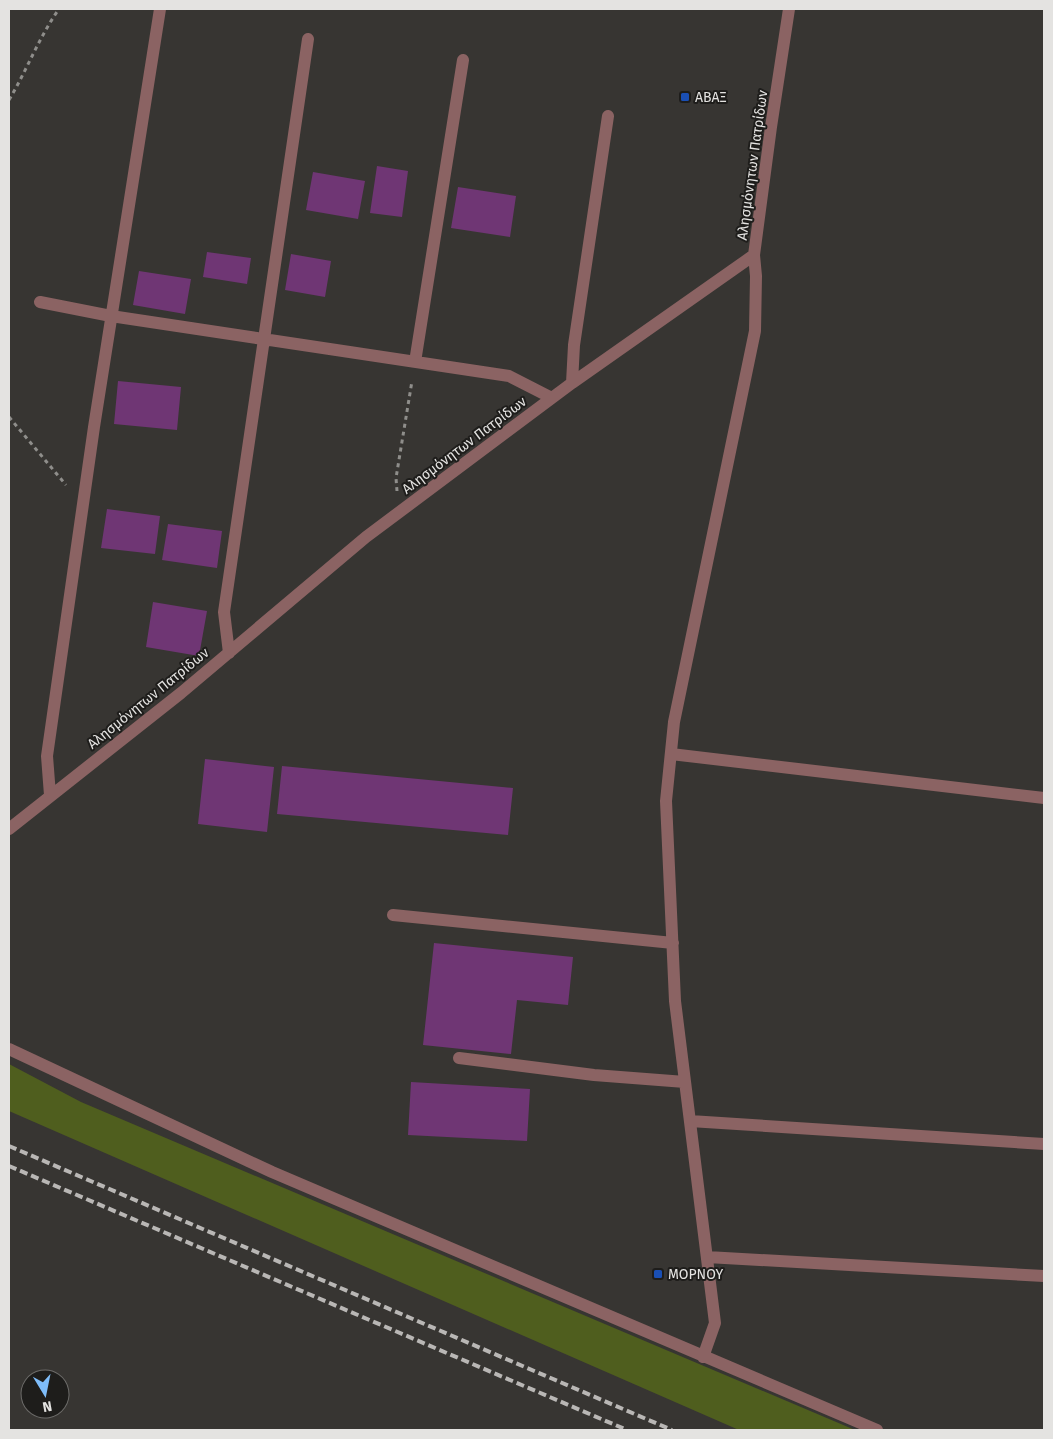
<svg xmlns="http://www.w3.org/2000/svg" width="1053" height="1439" font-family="'Fira Sans',sans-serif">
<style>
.green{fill:#4f5e1e}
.building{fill:#6f3674}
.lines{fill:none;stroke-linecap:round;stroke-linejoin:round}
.path{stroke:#8f8e8b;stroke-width:3;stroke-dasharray:4 4;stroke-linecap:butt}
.minor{stroke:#8b6363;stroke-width:12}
.rail{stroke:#b9b7b5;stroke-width:4;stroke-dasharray:8 4;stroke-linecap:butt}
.transit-dot{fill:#1a4fb4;stroke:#1e1d1b;stroke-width:2}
.labels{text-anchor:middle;stroke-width:4;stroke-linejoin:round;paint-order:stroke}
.poi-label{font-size:14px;fill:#e4e3e1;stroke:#1e1d1b;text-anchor:start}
.street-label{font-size:14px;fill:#e4e3e1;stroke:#1e1d1b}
</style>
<rect width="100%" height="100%" fill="#373532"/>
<path class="green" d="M9,1064L81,1102L855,1430H739L9,1111Z"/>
<path class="building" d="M377,166L408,171L402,217L370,213Z
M313,172L365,181L358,219L306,210Z
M458,187L516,196L510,237L451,228Z
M207,252L251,258L247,284L203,277Z
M291,254L331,261L325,297L285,290Z
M139,271L191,279L185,314L133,305Z
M118,381L181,387L177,430L114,424Z
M107,509L160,516L155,554L101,548Z
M168,524L222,531L217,568L162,560Z
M153,602L207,611L199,656L146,647Z
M205,759L274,767L267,832L198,824Z
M282,766L513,788L508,835L277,814Z
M434,943L573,957L568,1005L517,1000L511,1054L423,1045Z
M411,1082L530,1089L527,1141L408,1135Z"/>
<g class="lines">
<path class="path" d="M9,100C27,70 39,37 59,9
M9,417L66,485
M397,491L396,478L412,381"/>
<path class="minor" d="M40,302L111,316L509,376L552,398
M415,362L463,60
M572,383L574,345L608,116
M229,653L224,612L308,39
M671,754L1044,798
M50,795L47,756L94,427L160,9
M9,829L181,693L366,537L572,383L754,255
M393,915L673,943
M9,1049L272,1172L877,1430
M459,1058L594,1075L685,1082
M690,1121L1044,1144
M707,1257L1044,1276
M703,1357L715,1323L675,1001L666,801L674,722L755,331L756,276L754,255L771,127L789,9"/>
<path class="rail" d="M9,1146L672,1430
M9,1166L627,1430"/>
</g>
<g class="transit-dot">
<rect x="680" y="92" width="10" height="10" rx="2.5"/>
<rect x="653" y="1269" width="10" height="10" rx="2.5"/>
</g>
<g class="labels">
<g class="poi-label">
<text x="695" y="102">ΑΒΑΞ</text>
<text x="668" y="1279">ΜΟΡΝΟΥ</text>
</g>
<g class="street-label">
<text transform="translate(752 165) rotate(-82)" y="5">Αλησμόνητων Πατρίδων</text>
<text transform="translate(464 445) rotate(-37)" y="5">Αλησμόνητων Πατρίδων</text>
<text transform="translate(148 698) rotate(-39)" y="5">Αλησμόνητων Πατρίδων</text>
</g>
</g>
<rect width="1053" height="1439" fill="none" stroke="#e4e3e1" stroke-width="20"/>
<g transform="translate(45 1394) rotate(170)"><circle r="24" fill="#1e1d1b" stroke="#6d6c6a"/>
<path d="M0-4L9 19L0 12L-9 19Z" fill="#7fbdfa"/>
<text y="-8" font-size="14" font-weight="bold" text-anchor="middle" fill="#e4e3e1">N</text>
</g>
</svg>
